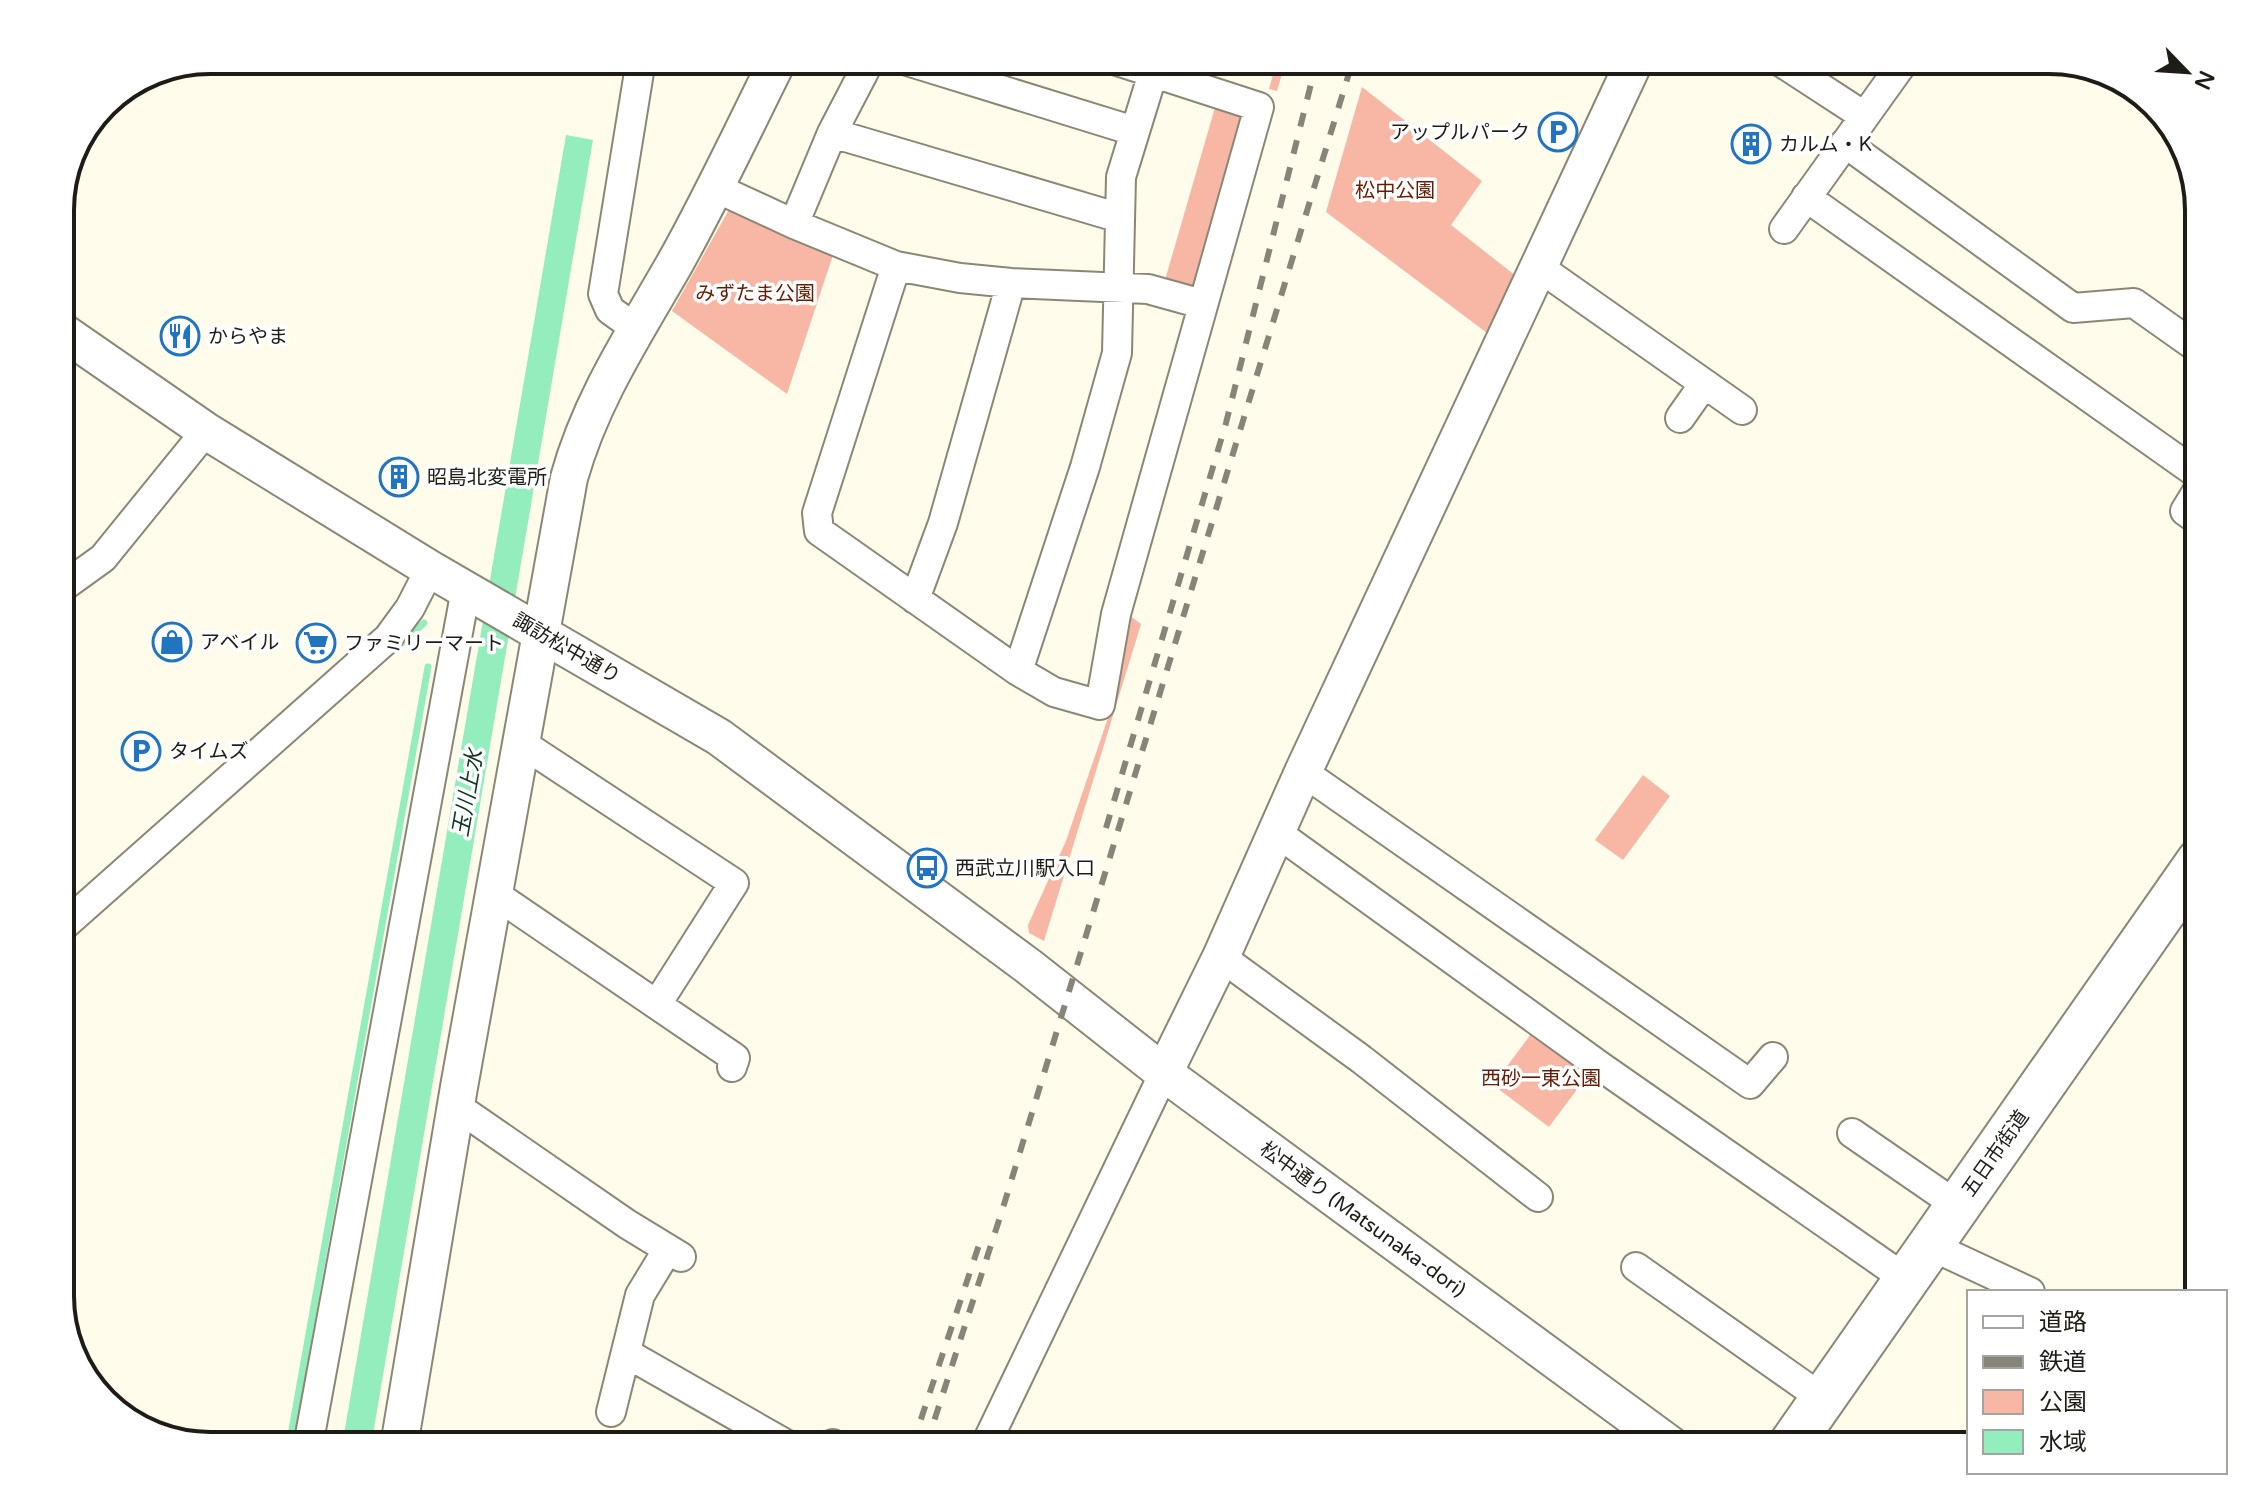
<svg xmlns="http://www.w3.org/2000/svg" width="2259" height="1506" font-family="'Varela Round','Noto Sans JP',sans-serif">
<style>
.green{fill:#f7b7a4}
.water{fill:#93edbd}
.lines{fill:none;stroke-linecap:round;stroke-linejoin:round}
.stream{stroke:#93edbd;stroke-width:7}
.minor-casing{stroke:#8b8774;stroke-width:32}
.tertiary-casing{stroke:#8b8774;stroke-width:40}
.primary-casing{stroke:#8b8774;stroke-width:48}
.minor{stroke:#fff;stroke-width:28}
.tertiary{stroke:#fff;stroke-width:36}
.primary{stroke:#fff;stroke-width:44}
.rail{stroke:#878479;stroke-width:6;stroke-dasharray:14 14;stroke-linecap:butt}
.labels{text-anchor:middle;stroke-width:7;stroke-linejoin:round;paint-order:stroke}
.poi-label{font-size:20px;fill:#1e1c15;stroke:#fff;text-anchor:start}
.park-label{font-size:20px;fill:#661b02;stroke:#fff}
.street-label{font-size:20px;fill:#1e1c15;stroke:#fff}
.water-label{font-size:22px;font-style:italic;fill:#0e3523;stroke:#fff}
.rim{fill:none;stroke:#1e1c15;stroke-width:4}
</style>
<rect width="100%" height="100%" fill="#fffceb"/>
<path class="green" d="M1277,60H1286L1277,91L1269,89Z
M1362,87L1482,181L1451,225L1516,276L1491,336L1326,212Z
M1216,104L1240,113L1243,125L1198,281L1189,289L1165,280Z
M731,206L834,252L787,394L672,311Z
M1125,612L1141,624L1044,941L1029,933L1028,925L1066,841L1112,706Z
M1643,775L1670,796L1623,860L1595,840Z
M1534,1030L1590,1072L1549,1127L1493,1085Z"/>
<path class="water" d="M566,135L593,140L371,1446H342Z"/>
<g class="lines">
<path class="stream" d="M396,648L424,623
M60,946L73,935
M289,1446L428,667"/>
<g class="minor-casing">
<path id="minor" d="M904,60L1134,131
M1778,60L1864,116
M832,133L1120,218
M1845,143L2073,308L2134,303L2199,349
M714,187L794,224L896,266L960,278L1011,283L1148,289L1202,304
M1806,197L2199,475
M794,224L832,133L870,60
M1784,229L1905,60
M896,266L817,513L819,531L1018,671L1054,692L1100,705L1116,614L1259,107L1114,60
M1540,268L1742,410
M635,328L610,310L603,294L641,60
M1680,418L1704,384
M2199,488L2185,511L2199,521
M60,589L103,558L206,431
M915,599L943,523L1011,283
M1018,671L1085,467L1117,353L1121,177L1153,73
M523,744L734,883L657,1004
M1303,772L1750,1084L1773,1057
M1276,832L1600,1066L1907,1280
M496,895L735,1058L732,1067
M60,929L388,638L410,608L430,569
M1221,957L1361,1059L1538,1197
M456,1106L627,1224L681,1257
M1852,1133L1958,1206
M1931,1246L2030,1292
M1636,1267L1823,1399
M626,1353L789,1446
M611,1412L640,1295L668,1249
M308,1446L466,589
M832,1446L833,1444
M985,1446L1164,1073"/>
</g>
<g class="tertiary-casing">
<path id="tertiary" d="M60,330L206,431L430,569L719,737L1028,966L1164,1073L1672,1446
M1164,1073L1221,957L1303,772L1635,60
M399,1446L459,1087L569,478C591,399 635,333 675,263C712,197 744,128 778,60"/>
</g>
<g class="primary-casing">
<path id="primary" d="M1790,1446L2199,861"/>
</g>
<use href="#minor" class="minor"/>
<use href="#tertiary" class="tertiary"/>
<use href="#primary" class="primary"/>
<path class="rail" d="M1106,828L1226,423L1317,60
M912,1446L979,1245
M926,1446L1002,1211L1353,60"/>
</g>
<defs>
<g id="parking-ring" transform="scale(2)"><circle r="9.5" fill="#fff" stroke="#2074c2" stroke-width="1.5"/><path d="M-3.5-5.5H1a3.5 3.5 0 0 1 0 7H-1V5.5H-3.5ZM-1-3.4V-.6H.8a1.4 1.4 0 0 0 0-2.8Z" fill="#2074c2"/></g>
<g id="building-ring" transform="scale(2)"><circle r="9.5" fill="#fff" stroke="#2074c2" stroke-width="1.5"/><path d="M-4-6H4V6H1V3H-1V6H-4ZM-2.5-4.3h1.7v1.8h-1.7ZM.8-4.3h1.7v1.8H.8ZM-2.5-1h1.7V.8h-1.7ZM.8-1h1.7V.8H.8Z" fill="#2074c2"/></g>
<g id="restaurant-ring" transform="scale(2)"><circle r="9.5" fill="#fff" stroke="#2074c2" stroke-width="1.5"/><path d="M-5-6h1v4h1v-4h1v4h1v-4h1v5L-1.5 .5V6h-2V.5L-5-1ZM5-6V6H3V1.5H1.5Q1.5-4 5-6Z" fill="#2074c2"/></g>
<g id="shop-ring" transform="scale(2)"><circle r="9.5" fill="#fff" stroke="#2074c2" stroke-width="1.5"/><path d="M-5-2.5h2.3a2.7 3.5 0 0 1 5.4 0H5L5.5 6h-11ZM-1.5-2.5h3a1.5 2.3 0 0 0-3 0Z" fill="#2074c2"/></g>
<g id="supermarket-ring" transform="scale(2)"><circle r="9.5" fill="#fff" stroke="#2074c2" stroke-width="1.5"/><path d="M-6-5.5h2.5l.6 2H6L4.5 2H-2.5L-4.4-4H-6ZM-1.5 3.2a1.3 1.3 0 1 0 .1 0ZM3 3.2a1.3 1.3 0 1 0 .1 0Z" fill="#2074c2"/></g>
<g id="bus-ring" transform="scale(2)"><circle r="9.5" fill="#fff" stroke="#2074c2" stroke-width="1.5"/><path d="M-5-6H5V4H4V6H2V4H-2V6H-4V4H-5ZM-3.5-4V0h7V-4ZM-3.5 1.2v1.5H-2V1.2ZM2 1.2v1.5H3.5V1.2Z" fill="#2074c2"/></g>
</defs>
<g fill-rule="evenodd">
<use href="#parking-ring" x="1558" y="132"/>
<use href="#building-ring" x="1751" y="144"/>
<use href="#restaurant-ring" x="180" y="336"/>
<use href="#building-ring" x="399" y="477"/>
<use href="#shop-ring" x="172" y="642"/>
<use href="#supermarket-ring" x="316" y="643"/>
<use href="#parking-ring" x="141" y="751"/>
<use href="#bus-ring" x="927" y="868"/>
</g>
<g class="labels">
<g class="poi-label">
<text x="1530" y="139" text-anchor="end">アップルパーク</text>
<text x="1779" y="151">カルム・K</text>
<text x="208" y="343">からやま</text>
<text x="427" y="484">昭島北変電所</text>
<text x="200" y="649">アベイル</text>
<text x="344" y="650">ファミリーマート</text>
<text x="169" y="758">タイムズ</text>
<text x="955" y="875">西武立川駅入口</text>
</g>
<g class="park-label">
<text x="1395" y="197">松中公園</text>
<text x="755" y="300">みずたま公園</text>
<text x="1541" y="1085">西砂一東公園</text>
</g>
<g class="street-label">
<text transform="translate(567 648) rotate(30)" y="7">諏訪松中通り</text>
<text transform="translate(1995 1153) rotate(-55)" y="7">五日市街道</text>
<text transform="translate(1363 1219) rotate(36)" y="7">松中通り (Matsunaka-dori)</text>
</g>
<g class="water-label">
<text transform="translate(467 793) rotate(-80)" y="8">玉川上水</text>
</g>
</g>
<path d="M0 0H2259V1506H0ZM210 74H2049A136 136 0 0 1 2185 210V1296A136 136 0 0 1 2049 1432H210A136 136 0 0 1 74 1296V210A136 136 0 0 1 210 74Z" fill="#fff" fill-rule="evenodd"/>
<path class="rim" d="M210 74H2049A136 136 0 0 1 2185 210V1296A136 136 0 0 1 2049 1432H210A136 136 0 0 1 74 1296V210A136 136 0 0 1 210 74Z"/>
<rect x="1967" y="1290" width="260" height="184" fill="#ffffff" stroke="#a5a4a1" stroke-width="2"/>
<rect x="1983" y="1316" width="40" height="12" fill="#ffffff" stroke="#a5a4a1" stroke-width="2"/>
<text x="2039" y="1330" font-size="24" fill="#1e1c15">道路</text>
<rect x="1983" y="1356" width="40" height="12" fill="#878479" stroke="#a5a4a1" stroke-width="2"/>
<text x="2039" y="1370" font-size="24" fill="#1e1c15">鉄道</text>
<rect x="1983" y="1390" width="40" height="24" fill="#f7b7a4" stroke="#a5a4a1" stroke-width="2"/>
<text x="2039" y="1410" font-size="24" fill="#1e1c15">公園</text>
<rect x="1983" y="1430" width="40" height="24" fill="#93edbd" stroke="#a5a4a1" stroke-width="2"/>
<text x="2039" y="1450" font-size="24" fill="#1e1c15">水域</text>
<g transform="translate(2187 72) rotate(115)" stroke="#ffffff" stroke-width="6" paint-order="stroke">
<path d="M0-6L14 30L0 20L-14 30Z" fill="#1e1c15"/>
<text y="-12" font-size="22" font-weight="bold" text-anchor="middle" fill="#1e1c15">N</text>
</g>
</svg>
